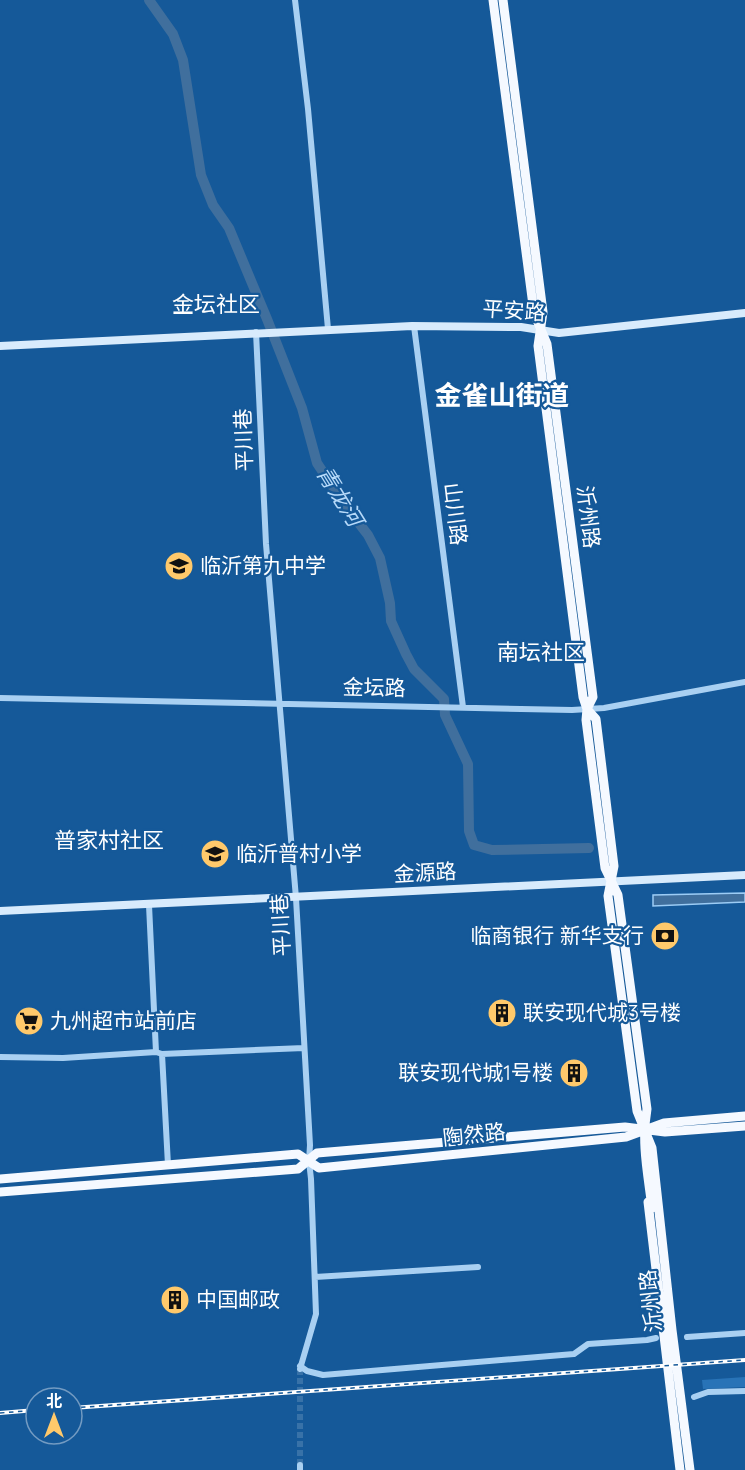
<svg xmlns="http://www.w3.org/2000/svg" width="745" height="1470" font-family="Quicksand,'Noto Sans SC',sans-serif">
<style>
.green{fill:#2873b7}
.water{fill:#406f9d;stroke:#9cccf5;stroke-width:1.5}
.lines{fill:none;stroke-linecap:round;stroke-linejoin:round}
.river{stroke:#406f9d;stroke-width:10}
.street-tunnel{stroke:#3872a8;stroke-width:6;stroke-dasharray:6 3;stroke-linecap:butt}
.street{stroke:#a9d0f2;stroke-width:6}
.secondary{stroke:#d8ebfc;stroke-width:8}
.primary{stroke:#f5f9ff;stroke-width:9}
.rail-casing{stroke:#fff;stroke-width:4}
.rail{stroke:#155999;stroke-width:1.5;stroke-dasharray:4.5;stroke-linecap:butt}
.labels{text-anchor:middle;stroke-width:4.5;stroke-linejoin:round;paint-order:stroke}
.street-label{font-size:21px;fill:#fff;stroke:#155999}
.poi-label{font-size:21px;fill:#fff;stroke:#155999;text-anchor:start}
.neighbourhood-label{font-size:22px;fill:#fff;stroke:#155999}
.water-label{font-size:22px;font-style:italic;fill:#b6d9f9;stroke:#155999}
.district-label{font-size:27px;font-weight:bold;fill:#fff;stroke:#155999}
</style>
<rect width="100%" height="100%" fill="#155999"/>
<path class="green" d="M745,1377V1387L703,1389L702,1380Z"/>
<path class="water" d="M745,893V902L653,906V895Z"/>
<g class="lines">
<path class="river" d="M149,0L173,34L183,60L201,175L213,205L229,228L267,319L302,408L317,463L344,504L368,535L380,558L390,603L391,621L406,654L414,669L444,699L445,715L468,764L469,831L474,845L492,850L589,848"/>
<path class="street-tunnel" d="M300,1369V1465"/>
<path class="street" d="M295,0L308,109L328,329
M414,326L463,707
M256,332L266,544L296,898L310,1145L309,1161L311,1179L316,1314L300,1369
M0,698L572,710L604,708L745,682
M149,905L156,1052
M162,1054L168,1165
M0,1057L63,1058L156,1052L162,1054L304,1048
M315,1277L478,1267
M687,1337L745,1333
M300,1366L307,1371L323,1375L574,1354L588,1344L647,1340L656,1338
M694,1397L708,1392L745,1391
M300,1465V1470"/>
<path class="secondary" d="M0,346L412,326L521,327L559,333L745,313
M0,911L745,875"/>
<path class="primary" d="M493,0L534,313L547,344L593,697L587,709L586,720L605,868L618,895L647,1109C641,1143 648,1174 652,1208
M503,0L543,312L538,346L583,697L587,709L596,719L614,866L608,896L637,1111L652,1148L672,1330L690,1470
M0,1179L298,1154L319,1168L626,1137L664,1123L745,1116
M0,1192L298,1169L317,1153L625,1127L665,1132L745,1126
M648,1202L680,1470"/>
<g class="rail-casing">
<path id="rail" d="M72,1408L745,1360
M0,1413L36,1410"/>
</g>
<use href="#rail" class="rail"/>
</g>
<defs>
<g id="school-disc" transform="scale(1.5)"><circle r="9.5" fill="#ffc96b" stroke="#155999"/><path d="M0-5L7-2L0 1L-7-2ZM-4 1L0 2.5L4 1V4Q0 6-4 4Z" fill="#111"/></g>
<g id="bank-disc" transform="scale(1.5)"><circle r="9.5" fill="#ffc96b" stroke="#155999"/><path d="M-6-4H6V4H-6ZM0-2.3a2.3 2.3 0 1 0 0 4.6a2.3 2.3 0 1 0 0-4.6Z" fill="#111"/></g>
<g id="building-disc" transform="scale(1.5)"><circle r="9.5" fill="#ffc96b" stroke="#155999"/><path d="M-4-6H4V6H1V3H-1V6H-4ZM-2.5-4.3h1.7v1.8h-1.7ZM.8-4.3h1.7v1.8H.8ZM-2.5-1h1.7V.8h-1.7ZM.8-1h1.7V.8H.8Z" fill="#111"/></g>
<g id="supermarket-disc" transform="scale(1.5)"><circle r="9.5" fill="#ffc96b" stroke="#155999"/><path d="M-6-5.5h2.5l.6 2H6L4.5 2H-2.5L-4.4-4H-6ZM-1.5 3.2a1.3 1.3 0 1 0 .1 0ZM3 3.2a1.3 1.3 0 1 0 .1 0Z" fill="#111"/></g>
</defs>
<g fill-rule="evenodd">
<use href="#school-disc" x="179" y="566"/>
<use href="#school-disc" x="215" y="854"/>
<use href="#bank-disc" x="665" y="936"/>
<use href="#building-disc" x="502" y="1013"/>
<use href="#supermarket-disc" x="29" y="1021"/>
<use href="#building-disc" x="574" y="1073"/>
<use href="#building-disc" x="175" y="1300"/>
</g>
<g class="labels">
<g class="street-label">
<text transform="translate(514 311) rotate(4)" y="7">平安路</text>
<text transform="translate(244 440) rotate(-92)" y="7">平川巷</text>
<text transform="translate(455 514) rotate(83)" y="7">山川路</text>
<text transform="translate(588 517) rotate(83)" y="7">沂州路</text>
<text transform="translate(374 688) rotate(1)" y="7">金坛路</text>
<text transform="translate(425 873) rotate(-3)" y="7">金源路</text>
<text transform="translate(281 925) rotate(-93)" y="7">平川巷</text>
<text transform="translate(474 1135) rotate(-6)" y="7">陶然路</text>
<text transform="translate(651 1301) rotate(-96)" y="7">沂州路</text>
</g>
<g class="poi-label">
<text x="200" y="573">临沂第九中学</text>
<text x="236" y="861">临沂普村小学</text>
<text x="644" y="943" text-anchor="end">临商银行 新华支行</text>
<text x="523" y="1020">联安现代城3号楼</text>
<text x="50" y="1028">九州超市站前店</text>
<text x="553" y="1080" text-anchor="end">联安现代城1号楼</text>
<text x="196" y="1307">中国邮政</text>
</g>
<g class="neighbourhood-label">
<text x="216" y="312">金坛社区</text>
<text x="541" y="660">南坛社区</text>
<text x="109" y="848">普家村社区</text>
</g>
<g class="water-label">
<text transform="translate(340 496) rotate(58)" y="8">青龙河</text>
</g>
<g class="district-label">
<text x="502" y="405">金雀山街道</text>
</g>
</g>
<g transform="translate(54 1416)"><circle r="28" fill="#155999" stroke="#739bc2" stroke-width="1.5"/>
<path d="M0-4.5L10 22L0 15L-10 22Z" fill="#ffc96b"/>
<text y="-9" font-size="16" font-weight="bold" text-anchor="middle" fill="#ffffff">北</text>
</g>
</svg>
